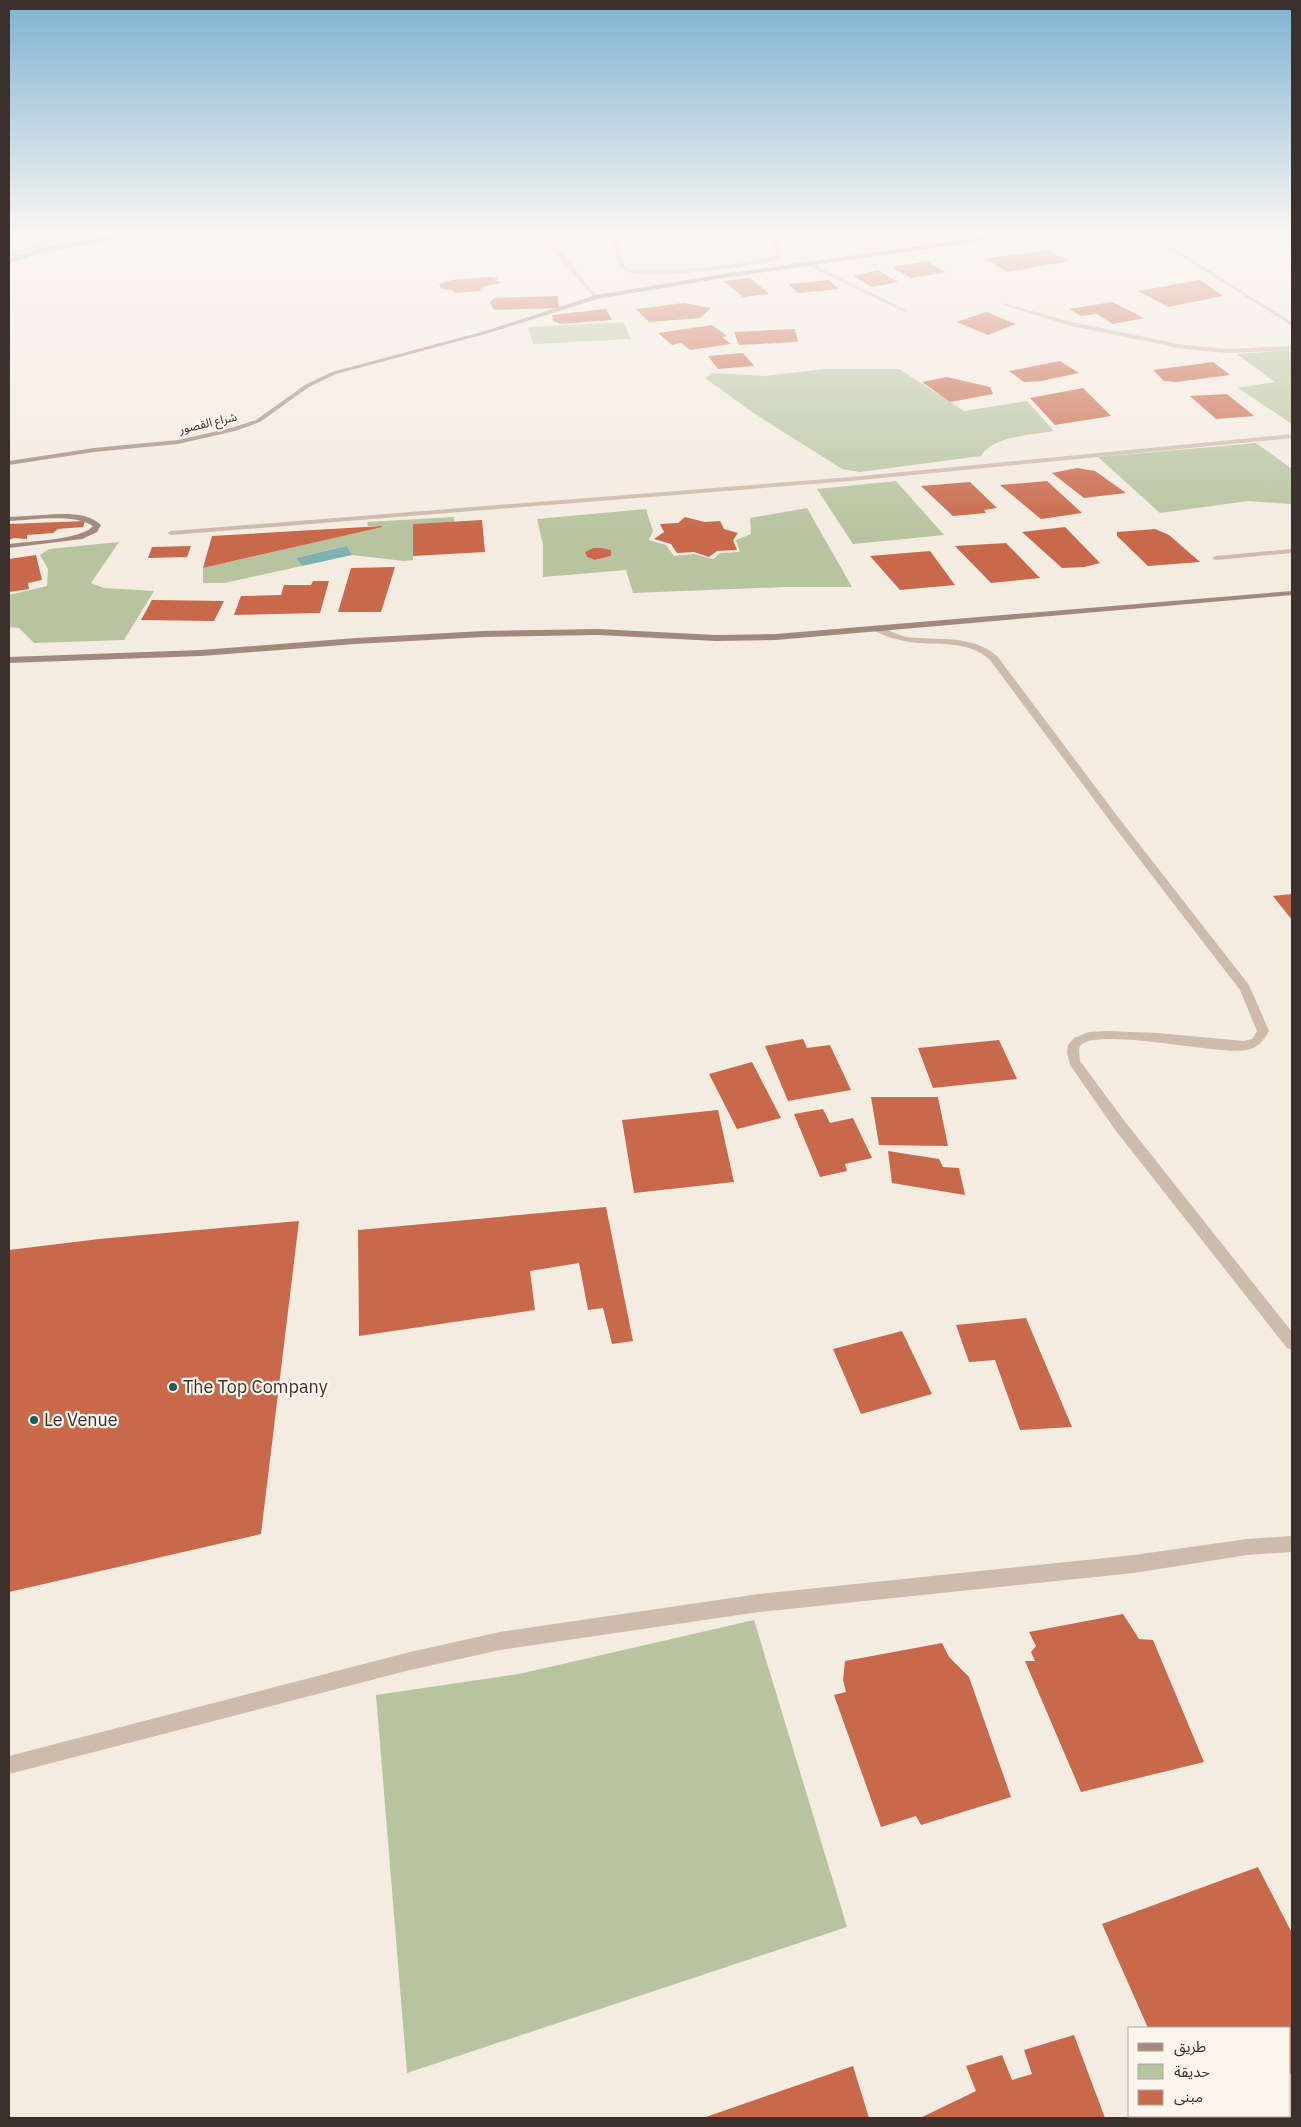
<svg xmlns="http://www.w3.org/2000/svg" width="1301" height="2127" font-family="'IBM Plex Sans','Noto Sans Arabic',sans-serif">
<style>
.green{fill:#b8c4a0;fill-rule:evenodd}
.water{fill:#7fb0b2}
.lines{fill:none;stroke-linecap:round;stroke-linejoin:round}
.stream{stroke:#7fb0b2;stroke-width:4.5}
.building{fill:#c8694b}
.lane{fill:#cdbbac;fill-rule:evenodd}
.street{fill:#cdbbac;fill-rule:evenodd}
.secondary{fill:#a18a7d;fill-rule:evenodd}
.poi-dot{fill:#1f5a5e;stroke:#fbf5ee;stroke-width:2}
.labels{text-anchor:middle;stroke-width:4.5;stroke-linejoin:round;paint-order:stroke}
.far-street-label{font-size:12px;fill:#3b302b;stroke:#fbf5ee}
.near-poi-label{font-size:18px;fill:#3b302b;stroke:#fbf5ee;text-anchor:start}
</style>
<rect width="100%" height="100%" fill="#f4ebe1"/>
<path class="green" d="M623,322L631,339L533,344L528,327Z
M1292,350V424L1238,388L1275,382L1237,354Z
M825,369H899L964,411L1027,401L1054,431C1033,435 992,436 981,456L860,472L842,469L755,414L705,378L712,373L764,376Z
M1256,443L1292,469V504L1248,501L1160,513L1098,457Z
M896,481L944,535L853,544L817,489Z
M807,508L852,587H785L633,593L626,570L543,577V545L537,519L646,509L653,531L649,540L666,545L674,556L694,554L713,559L720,553L740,552L736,540L751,534L750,518ZM593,548H602L611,550V556L595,560L587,557L585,552Z
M454,517V522L413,524V560L404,561L352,555L345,546L296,558L302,566L224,583H203V568L384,526H368L367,522Z
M119,542L91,583L104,588L154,591L124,640L34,643L19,628L9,627V595L47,586L48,569L40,555L49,549Z
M754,1620L847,1927L407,2073L376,1695L519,1674Z"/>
<path class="water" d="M346,546L352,555L302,566L296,558Z"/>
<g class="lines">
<path class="stream" d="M9,261L45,249L103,240L124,232"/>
</g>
<path class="building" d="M25,232H60L40,239L17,235Z
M457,232H506V233L464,238Z
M1046,250L1069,261L1007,272L986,259Z
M926,261L946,272L911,278L892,267Z
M878,270L898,282L872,287L853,276Z
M489,277L499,278L494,280L501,283L486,286L480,289L481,291L455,293L454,291L441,289L439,284L452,280Z
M750,278L769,294L743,297L723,281Z
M829,280L839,289L798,293L789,284Z
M1200,280L1223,296L1168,307L1138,291Z
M558,296L559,308L494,310L490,303L494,298Z
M1112,302L1144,318L1113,324L1097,314L1081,316L1070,309Z
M684,303L711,308L700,318L649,322L636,309Z
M606,309L612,320L560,324L553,321L552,315Z
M986,312L1016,324L988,335L956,322Z
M712,325L727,336L722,337L731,344L690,350L681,343L672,345L658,333Z
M795,329L798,342L739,345L734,332Z
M743,353L754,366L718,369L708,356Z
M1060,361L1079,373L1041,381L1024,382L1009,371Z
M1213,362L1230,375L1177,382L1164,381L1153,370Z
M947,377L990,387L993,394L950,402L922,382Z
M1083,388L1111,416L1055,425L1030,398Z
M1227,394L1254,416L1216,419L1190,396Z
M1077,468L1095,471L1126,493L1084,498L1052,473Z
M1047,481L1082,513L1041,519L1000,485Z
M970,482L997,508L984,510L986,513L953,516L921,486Z
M685,517L705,522L720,521L724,529L738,533L733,540L737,550L717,551L709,557L694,552L677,553L671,544L654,539L664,532L660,524L678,523Z
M482,520L485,552L413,556V524Z
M85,521L83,527L58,529L53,533L27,535V539L14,538L9,540V524Z
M382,526V527L203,568L212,536Z
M1065,527L1100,563L1084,567L1062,568L1022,532Z
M1155,529L1169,535L1200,562L1148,566L1117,536V532Z
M1006,543L1040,578L991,583L955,546Z
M191,546L187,557L148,558L152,547Z
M593,548H602L611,550V556L595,560L587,557L585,552Z
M930,551L955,585L900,590L870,556Z
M36,555L42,580L28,583L29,589L9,592V559Z
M395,567L381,612H338L351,568Z
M313,581H329L320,613L234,615L241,596L281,595L284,585H311Z
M152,600L224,601L214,621L141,620Z
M1292,894V920L1273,896Z
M803,1039L807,1048L830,1045L851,1090L788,1101L765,1046Z
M999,1040L1017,1079L933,1088L918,1048Z
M752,1062L781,1118L737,1129L709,1074Z
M871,1097H938L948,1146L879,1145Z
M823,1109L830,1123L853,1118L872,1158L845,1164L847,1171L820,1177L794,1114Z
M718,1110L734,1182L634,1193L622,1120Z
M888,1151L939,1159L943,1167L959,1168L965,1195L892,1183Z
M606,1207L633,1341L612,1344L603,1308L588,1310L579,1263L530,1271L535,1310L359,1336L358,1230Z
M299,1221L261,1534L9,1592V1250L99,1239Z
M1026,1318L1072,1427L1020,1430L995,1360L969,1362L956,1325Z
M902,1331L932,1394L861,1414L833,1349Z
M1123,1614L1139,1639L1153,1640L1204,1762L1081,1792L1025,1661H1035L1031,1652L1036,1646L1029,1632Z
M942,1643L949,1657L969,1677L1011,1797L921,1825L916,1816L881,1827L834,1695L846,1692L843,1680L845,1661Z
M1258,1867L1292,1933V2073L1290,2074V2028H1148L1102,1924Z
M1074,2035L1105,2118H920L976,2091L966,2066L1002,2055L1012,2080L1032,2074L1024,2050Z
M853,2066L869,2118H703Z"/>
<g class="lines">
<path class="lane" d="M611,232H615L624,266L628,269C677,270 729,269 776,256L771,232H775L782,257C764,267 639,281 624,271C616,266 613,241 611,232Z
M1292,549V553L1216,560L1212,558L1216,556Z"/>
<path class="street" d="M73,232H79L9,257V254L33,246L9,241V239L38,244Z
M537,232H542L569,261L598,298H594Z
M1143,232H1148L1292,322V326Z
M806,263H810L907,310L902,311L806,265Z
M1003,303L1072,322L1184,345L1228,349L1292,346V350L1228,353L1184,349L1071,326L1003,305Z
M1292,434V438L851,481L171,535L167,533L171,531L851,477Z
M878,626C888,629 896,635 907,637C938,641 972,634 997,656L1121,821L1249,985L1269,1031C1263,1041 1259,1047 1247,1050C1222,1056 1095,1026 1080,1046C1078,1050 1080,1057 1080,1061L1126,1123L1292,1332V1350L1287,1348L1116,1131L1070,1065L1067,1053L1068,1045L1074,1038L1089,1032L1108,1031L1157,1033L1244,1041L1252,1039L1257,1031L1240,990L1113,825L990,660C966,638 934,647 904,641C894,639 885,636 875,631L874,629Z
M1292,1536V1552L1247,1555L1134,1573L759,1612L500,1650L406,1671L9,1774V1756L406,1653L500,1632L759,1594L1134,1555L1247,1539Z"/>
<path class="secondary" d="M1006,232H1014L975,242L723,278L597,299L489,333L336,374L309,387L260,422L235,431L178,444L94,452L9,465V461L94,448L178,440L231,428L256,420L305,385L332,372L485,331L596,295L723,274L975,238Z
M42,515C60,514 87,511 101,525L97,532L82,539L9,548V544C28,541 82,540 93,526C73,513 32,520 9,521V517Z
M1292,591V595L776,640L716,641L598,635L483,637L356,644L201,656L9,663V657L201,650L356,638L483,631L598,629L716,635L776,634Z"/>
</g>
<linearGradient id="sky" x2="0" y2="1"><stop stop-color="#7eb2d2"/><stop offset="0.44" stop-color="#faf6f2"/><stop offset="1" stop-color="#faf6f2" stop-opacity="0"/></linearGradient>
<rect width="1301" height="530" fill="url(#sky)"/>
<g class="poi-dot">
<circle cx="173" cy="1387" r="5"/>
<circle cx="34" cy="1420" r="5"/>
</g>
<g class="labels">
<g class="far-street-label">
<text transform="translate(208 423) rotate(-13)" y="4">شراع القصور</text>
</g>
<g class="near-poi-label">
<text x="183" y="1393">The Top Company</text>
<text x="44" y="1426">Le Venue</text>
</g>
</g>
<rect width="1301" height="2127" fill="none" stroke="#3b302b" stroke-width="20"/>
<rect x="1128" y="2027" width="162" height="90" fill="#fbf5ee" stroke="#aea6a0"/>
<rect x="1138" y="2043" width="25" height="8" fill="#a18a7d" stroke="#aea6a0"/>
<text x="1174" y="2052" font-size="15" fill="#3b302b">طريق</text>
<rect x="1138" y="2064" width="25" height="15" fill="#b8c4a0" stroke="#aea6a0"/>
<text x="1174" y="2077" font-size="15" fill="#3b302b">حديقة</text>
<rect x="1138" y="2090" width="25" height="15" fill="#c8694b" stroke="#aea6a0"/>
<text x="1174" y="2102" font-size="15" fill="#3b302b">مبنى</text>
</svg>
